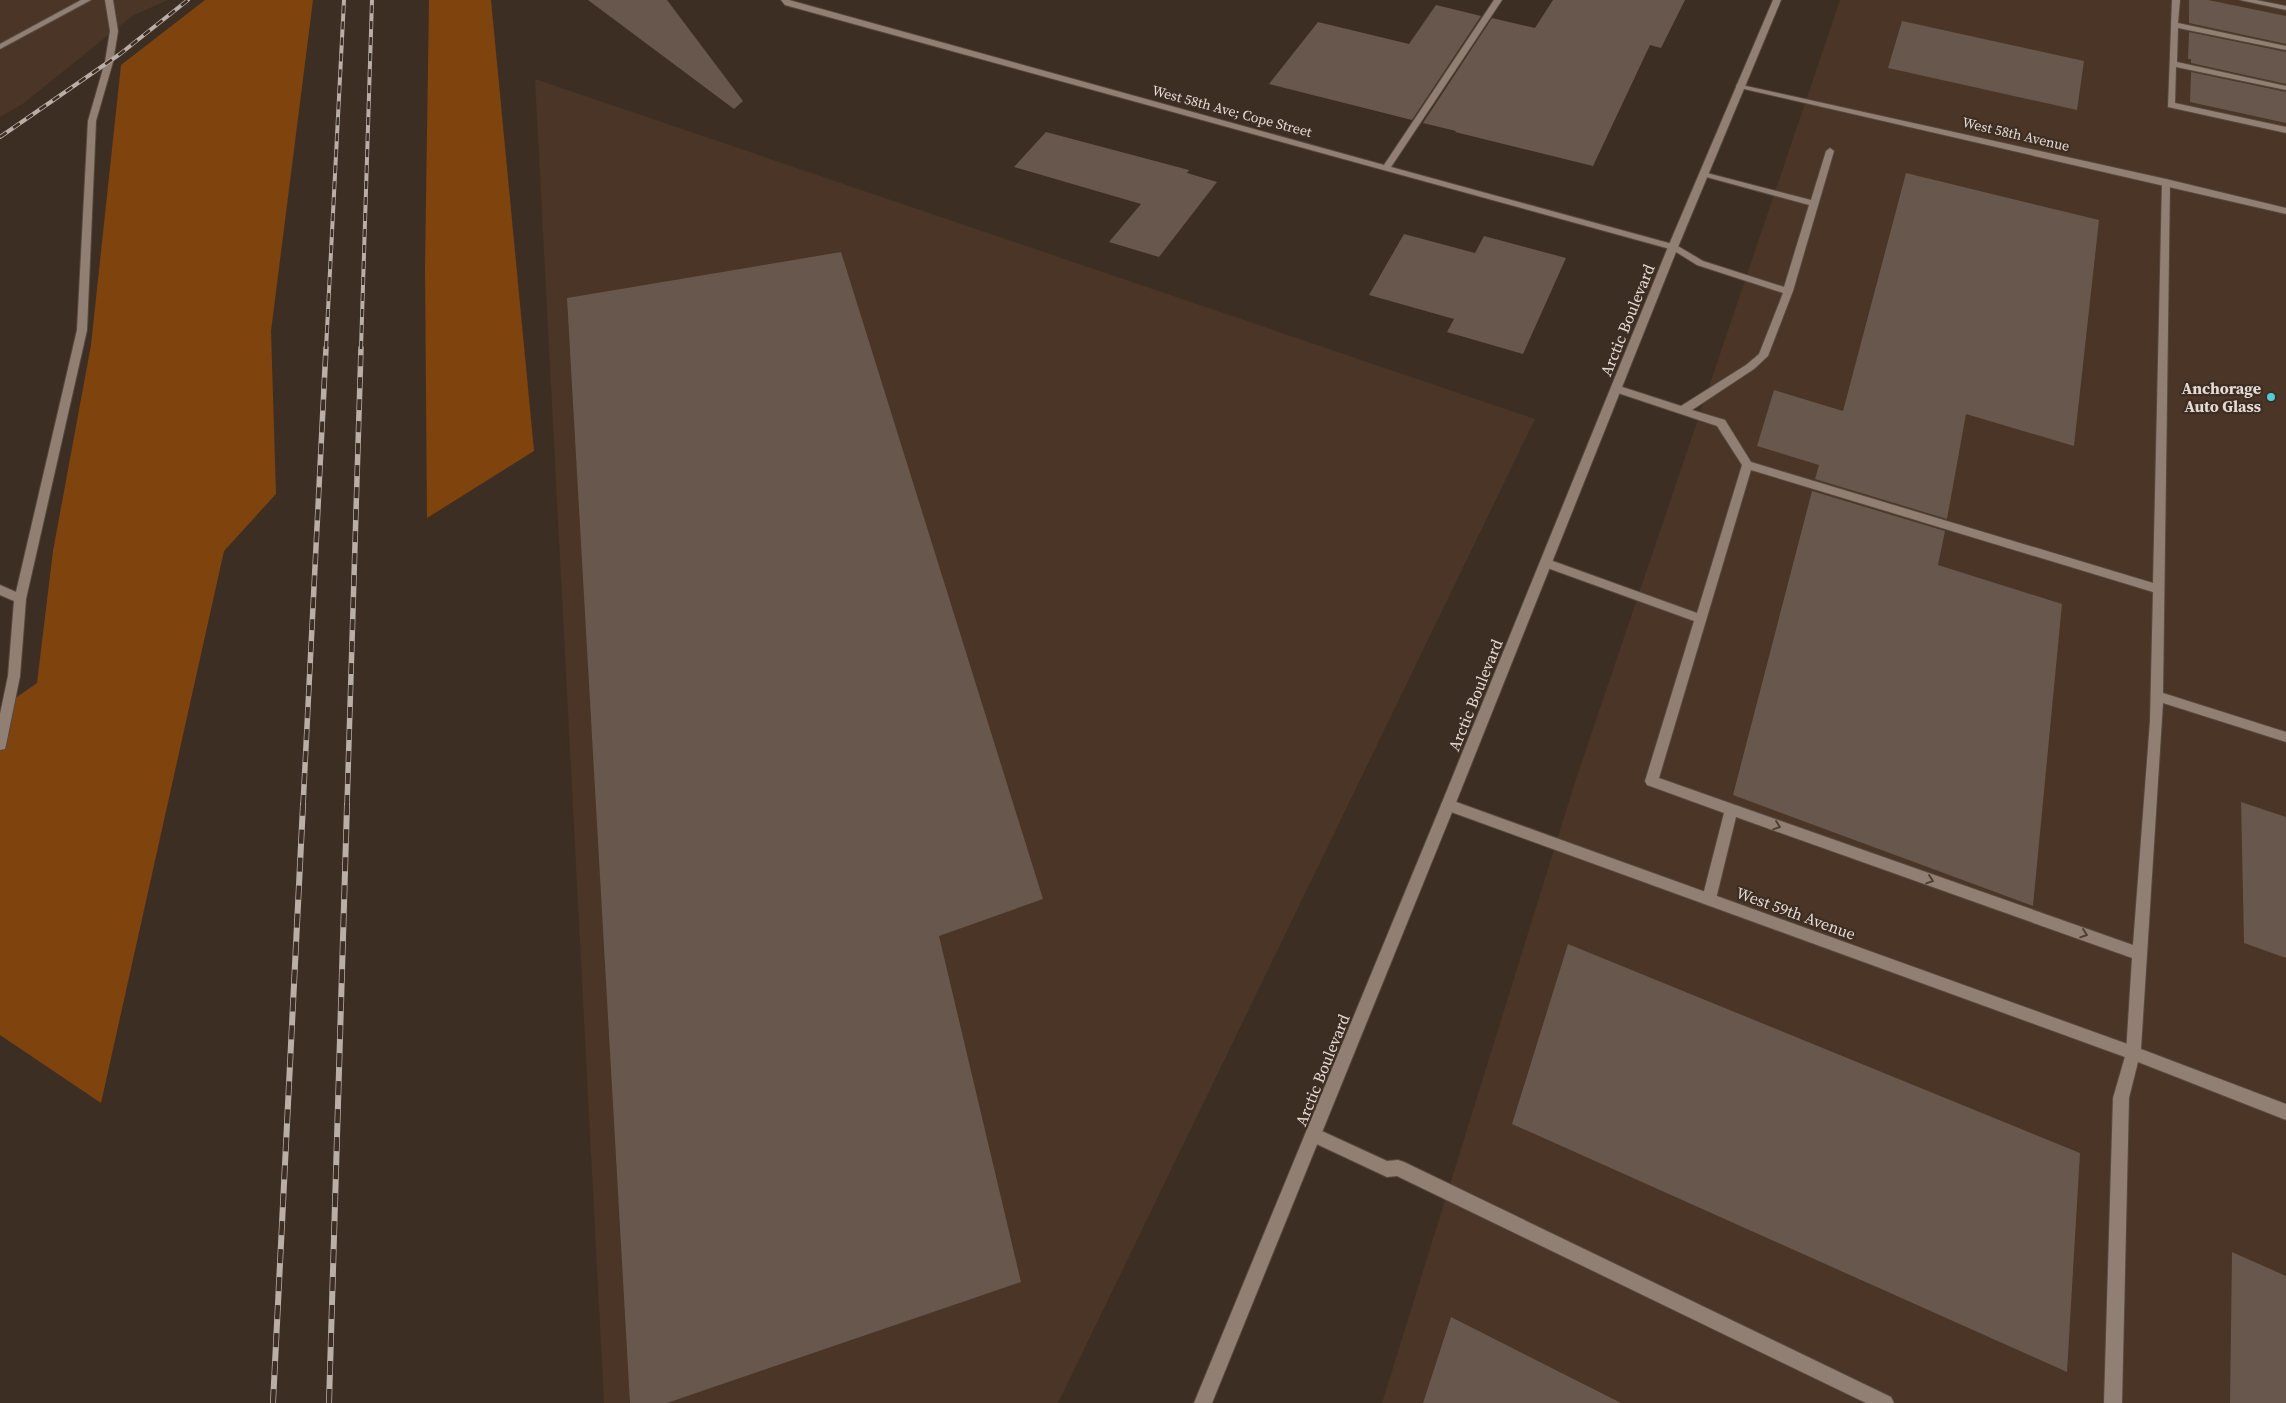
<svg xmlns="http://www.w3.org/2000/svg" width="2286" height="1403" font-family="'Source Serif 4',serif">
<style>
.built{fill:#4a3526}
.green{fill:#7f430e}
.building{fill:#68574c}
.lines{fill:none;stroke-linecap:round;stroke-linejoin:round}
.service-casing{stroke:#564940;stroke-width:2}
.minor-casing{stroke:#564940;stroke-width:2}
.secondary-casing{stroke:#564940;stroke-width:2}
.service{fill:#917f73;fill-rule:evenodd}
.minor{fill:#917f73;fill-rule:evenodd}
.secondary{fill:#917f73;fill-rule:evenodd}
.rail-far2-casing{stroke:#baafa7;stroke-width:4}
.rail-far1-casing{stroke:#baafa7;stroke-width:5.5}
.rail-casing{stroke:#baafa7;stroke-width:6}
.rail-far2{stroke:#3d2e23;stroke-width:2.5;stroke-dasharray:8;stroke-linecap:butt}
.rail-far1{stroke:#3d2e23;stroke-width:4;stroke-dasharray:11;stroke-linecap:butt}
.rail{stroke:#3d2e23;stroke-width:4.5;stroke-dasharray:14;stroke-linecap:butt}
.oneway{stroke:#4e3e33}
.poi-dot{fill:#52cbd9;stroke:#3d2e23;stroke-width:2}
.labels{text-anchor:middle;stroke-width:4.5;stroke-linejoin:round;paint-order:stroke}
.far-street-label{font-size:14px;fill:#e5dbd4;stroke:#3d2e23}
.street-label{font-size:16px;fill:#e5dbd4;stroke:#3d2e23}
.poi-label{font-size:16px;font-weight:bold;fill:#e5dbd4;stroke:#3d2e23;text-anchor:end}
</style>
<rect width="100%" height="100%" fill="#3d2e23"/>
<path class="built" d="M0,0H168L132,16L24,103L0,117Z
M1840,0H2286V1403H1382L1575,782Z
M535,79L1535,419L1058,1403H604Z"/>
<path class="green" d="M205,0H313L271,331L276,494L224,551L101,1103L0,1035V709L37,683L53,551L91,345L121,65Z
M429,0H491L534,451L427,518L425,268Z"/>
<path class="building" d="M588,0H667L743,101L734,109Z
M1553,0H1685L1661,48L1650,45L1593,166L1455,132L1456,131L1423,123L1492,18L1535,28Z
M2189,0H2208L2286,16V44L2189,23Z
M1436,5L1481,16L1412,120L1269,84L1318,22L1409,44Z
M1902,21L2084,61L2077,110L1888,68Z
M2189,32L2286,52V84L2191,63V59H2188Z
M2191,72L2286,92V123L2190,102Z
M1046,132L1189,170L1187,173L1217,182L1159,257L1109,242L1141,204L1014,167Z
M1906,173L2099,220L2074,446L1966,414L1947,519L1815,479L1819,465L1757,446L1774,390L1843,411Z
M1404,234L1475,253L1484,236L1566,258L1523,354L1447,332L1454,319L1369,295Z
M841,252L1043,899L939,936L1021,1282L667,1403H630L567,298Z
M1812,491L1945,531L1938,565L2062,604L2033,906L1733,795Z
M2241,802L2286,817V958L2244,943Z
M1568,944L2080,1153L2067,1372L1512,1124Z
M2232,1252L2286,1276V1403H2230Z
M1451,1317L1621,1403H1423Z"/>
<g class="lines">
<g class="service-casing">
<path id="service" d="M81,0H91L0,49V44Z
M105,0H113L118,31L113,62L96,121L87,330L26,599L20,676L6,745L5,749L0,750V714L8,676L14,601L0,595V585L16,592L77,330L88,121L105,62L110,31Z
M2172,0H2180L2178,23L2286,46V50L2178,28L2177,62L2286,86V90L2176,67L2175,103L2286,127V133L2168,107Z
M2240,0H2256L2286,6V10Z
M1830,148L1834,151L1793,291L1768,356L1754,369L1692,410L1725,420L1751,462L2153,583L2162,182L2166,179L2170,182L2163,693L2286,732V742L2163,703L2141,1049L2286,1104V1120L2138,1062L2129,1098L2122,1403H2104L2113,1098L2126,1053L2132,958L1736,817L1716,899L1714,903L1709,905L1704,903L1702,899L1724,813L1647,785L1645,781L1694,621L1542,566L1540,563L1546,559L1550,560L1697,613L1742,465L1717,426L1612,391L1611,389L1616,385L1681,406L1746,365L1759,354L1783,293L1697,265L1668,247L1670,245H1676L1703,261L1784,287L1809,205L1699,175L1703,172L1811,200L1826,151ZM1751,470L2153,592L2150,721L2133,945L1659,778Z
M1313,1127L1387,1161L1398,1160L1404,1162L1891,1397L1894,1403H1866L1397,1176L1387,1177L1308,1140L1305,1135L1308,1130Z"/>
</g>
<g class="minor-casing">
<path id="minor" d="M781,0H789L1384,165L1494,0H1502L1391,167L1676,245L1678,247L1676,249H1670L785,5Z
M1737,84L2166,179L2286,208V214L1740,88L1736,86Z
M1448,799L2133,1046L2138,1048L2140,1053L2138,1058L2133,1060L1443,809L1441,805L1443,801Z"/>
</g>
<g class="secondary-casing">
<path id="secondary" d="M1773,0H1781L1678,247L1455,805L1212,1403H1194L1441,805L1668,247Z"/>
</g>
<use href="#service" class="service"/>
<use href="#minor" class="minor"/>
<use href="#secondary" class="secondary"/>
<g class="rail-far2-casing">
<path id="rail-far2" d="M0,137L120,54L188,0
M326,349L344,0
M361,349L372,0"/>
</g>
<g class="rail-far1-casing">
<path id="rail-far1" d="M303,806L326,348
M347,806L361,348"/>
</g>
<g class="rail-casing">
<path id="rail" d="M273,1403L303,805
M329,1403L347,805"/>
</g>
<use href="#rail-far2" class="rail-far2"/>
<use href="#rail-far1" class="rail-far1"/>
<use href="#rail" class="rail"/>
</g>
<defs><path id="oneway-chevron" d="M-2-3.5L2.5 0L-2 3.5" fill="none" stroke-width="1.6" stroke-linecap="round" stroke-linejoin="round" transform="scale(1.25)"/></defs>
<g class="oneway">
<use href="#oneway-chevron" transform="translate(1777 826) rotate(19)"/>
<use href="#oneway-chevron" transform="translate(1930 880) rotate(19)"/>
<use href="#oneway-chevron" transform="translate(2084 934) rotate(19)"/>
</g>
<circle class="poi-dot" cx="2271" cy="397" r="5"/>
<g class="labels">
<g class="far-street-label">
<text transform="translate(1232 111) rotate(15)" y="5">West 58th Ave; Cope Street</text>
<text transform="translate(2016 134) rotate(13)" y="5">West 58th Avenue</text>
</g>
<g class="street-label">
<text transform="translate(1627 320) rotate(-68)" y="6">Arctic Boulevard</text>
<text transform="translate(1475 695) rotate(-68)" y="6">Arctic Boulevard</text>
<text transform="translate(1796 913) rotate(20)" y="6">West 59th Avenue</text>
<text transform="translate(1322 1070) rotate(-68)" y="6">Arctic Boulevard</text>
</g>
<g class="poi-label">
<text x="2261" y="394">Anchorage<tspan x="2261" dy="18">Auto Glass</tspan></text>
</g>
</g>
</svg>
